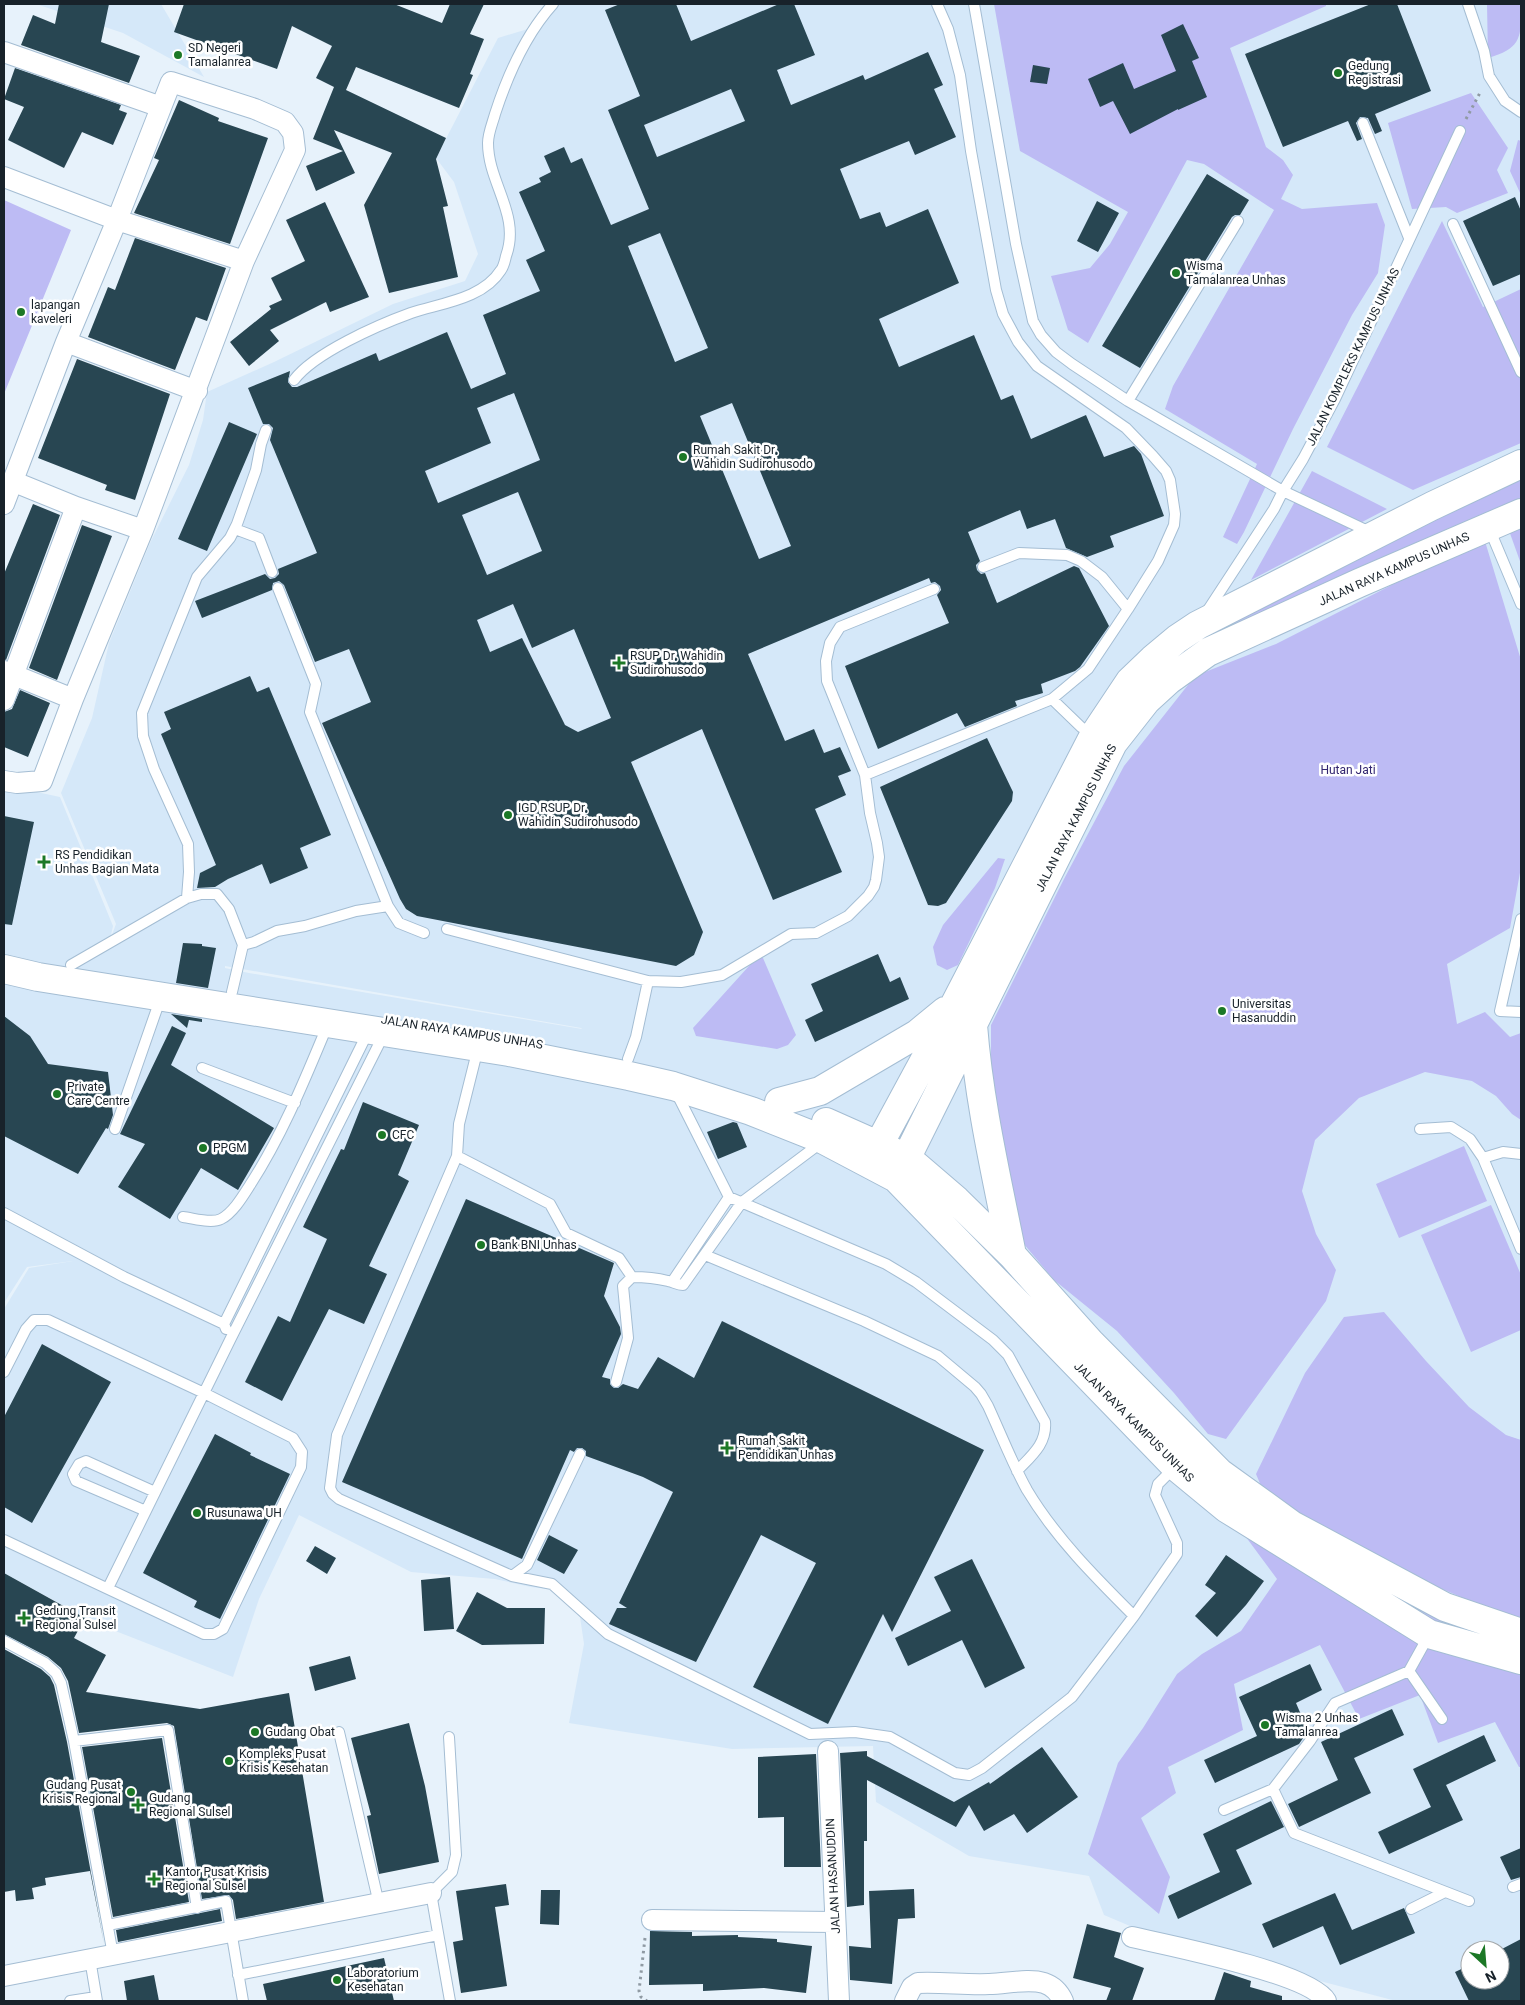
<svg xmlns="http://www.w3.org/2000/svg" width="1525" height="2005" font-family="Roboto,sans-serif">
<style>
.built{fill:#d5e8f9;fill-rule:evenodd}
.green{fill:#bdbbf4}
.building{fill:#284652;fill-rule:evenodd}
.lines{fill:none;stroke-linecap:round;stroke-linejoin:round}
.lane-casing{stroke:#a4bdd3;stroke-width:12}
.street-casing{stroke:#a4bdd3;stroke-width:22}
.secondary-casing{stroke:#a4bdd3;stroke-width:30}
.path{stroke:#8f9aa3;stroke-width:3;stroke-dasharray:2.5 4;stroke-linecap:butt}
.lane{stroke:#fff;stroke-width:10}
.street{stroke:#fff;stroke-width:20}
.secondary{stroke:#fff;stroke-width:28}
.poi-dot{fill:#1c7826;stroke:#fff;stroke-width:2}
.labels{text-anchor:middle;stroke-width:5;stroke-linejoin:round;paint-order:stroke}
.poi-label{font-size:12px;fill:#18222a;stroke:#fff;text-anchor:start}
.street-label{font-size:12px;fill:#18222a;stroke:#fff}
.park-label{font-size:12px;fill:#32256f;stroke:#fff}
</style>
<rect width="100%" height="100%" fill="#e7f2fb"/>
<path class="built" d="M36,4H161L204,77L123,33Z
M545,4H1521V2001H1396L1297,1975L1130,1926L1104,1915L1089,1876L969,1856L876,1802L873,1746L732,1749L569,1723L584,1644L580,1617L556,1590L531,1587L495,1579L411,1572L299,1515L259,1599L233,1677L95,1623L4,1573V1309L29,1268L73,1261L27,1267L4,1303V785L60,797L113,926L110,940L116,924L61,793L92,718L109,643L150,543L189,465L203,420L207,392L274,362L393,304L465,281L478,254L454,182L436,158L498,38L531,28ZM225,966L581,1028L582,1029L249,973L225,968ZM1470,1950H1500V1980H1470Z"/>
<path class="green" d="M994,4H1326V6L1230,48L1266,147L1283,160L1293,175L1281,199L1302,209L1377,203L1385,225L1378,273L1352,315L1293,429L1244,532L1237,544L1223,537L1257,464L1165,409L1173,386L1274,210L1204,164L1187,160L1088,343L1068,330L1051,276L1090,268L1110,244L1128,212L1020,151Z
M1487,4H1521C1521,36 1523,48 1488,58Z
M1471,93L1508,148L1497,170L1508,193L1457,213L1446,207L1412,209L1388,123Z
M1518,140L1521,141V195L1510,171Z
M4,200L71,230L4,394Z
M1442,221L1483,307L1521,289V443L1413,490L1327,447Z
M1312,471L1387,509L1251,580Z
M1521,471V504L1162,680L1177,649Z
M1521,519V564L1507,525Z
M1484,538L1521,660V867L1510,928L1447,964L1457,1024L1485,1012L1510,1037L1521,1033V1120L1512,1114L1496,1096L1472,1081L1425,1072L1359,1098L1315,1140L1302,1191L1316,1234L1336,1270L1326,1301L1226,1439L1208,1434L1174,1393L1117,1331L1054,1280L1018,1237L991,1103V1025L1064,879L1124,766L1195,676L1276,644Z
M998,858L1005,859L995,888L958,965L947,970L937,965L933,947L943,925Z
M758,956L763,958L796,1035L788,1045L777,1049L696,1036L693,1028Z
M1464,1146L1487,1201L1399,1238L1376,1184Z
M1491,1205L1521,1275V1330L1471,1352L1421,1235Z
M1384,1312L1426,1361L1469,1407L1506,1435L1521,1440V1623L1366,1556L1264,1493L1256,1474L1305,1373L1344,1317Z
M1240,1529L1521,1643V1767H1519L1495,1722L1438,1743L1420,1695L1359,1719L1320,1645L1234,1684L1243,1730L1168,1767L1176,1793L1141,1818L1170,1877L1159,1914L1088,1854L1118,1763L1143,1728L1177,1674L1202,1654L1241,1631L1277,1579Z"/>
<path class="building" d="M59,4H109L101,42L140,56L129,83L21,45L33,15L55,24Z
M184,4H394L442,23L450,4H484L470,34L484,39L470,74L473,75L459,108L356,67L346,90L446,138L436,159L448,206L443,207L458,277L389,293L364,205L392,153L334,130L355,173L316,191L306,166L343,151L313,139L334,87L316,78L332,46L292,26L277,69L174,32Z
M620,4H676L691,41L779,4H794L815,55L777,70L791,105L863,75L865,80L928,52L943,85L934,89L956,137L915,155L909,141L840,169L860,219L880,212L886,227L928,209L959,283L879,319L899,367L974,335L1001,400L1013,395L1031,439L1086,415L1104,457L1134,446L1141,454L1164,516L1110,536L1114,547L1087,557L1066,548L1055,519L1027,529L1020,510L968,532L980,561L976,565L977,570L981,574L985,573L997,603L1074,566L1079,568L1109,626L1080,667L1075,671L1041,684L1043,693L1015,701L1017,706L965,727L957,713L878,749L845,666L949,623L937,595L941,590L940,586L935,582L931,583L929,578L748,654L785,741L814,729L824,753L840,747L851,771L838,776L846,795L815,809L842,872L773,900L702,729L631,762L703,932L694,955L676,966L417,916L406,909L400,899L322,723L371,702L349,649L315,662L284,585L279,581L273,583L272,590L202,618L195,601L265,574L270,579L275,578L279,574L278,569L317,553L270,440L273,428L269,424H263L248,388L290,371L288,382L292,387H297L376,353L379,361L447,332L471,389L506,374L483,315L540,291L526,260L545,251L519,192L541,182L539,178L551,172L544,156L564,147L571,163L582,158L611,225L649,209L608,110L640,96L605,10ZM731,89L745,121L657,157L644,125ZM660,233L708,348L675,362L628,246ZM514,393L540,460L438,503L425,471L491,443L477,408ZM732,403L791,546L759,559L700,416ZM518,492L542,551L487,575L462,515ZM513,604L532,648L574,629L611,718L578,732L565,725L522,638L490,652L477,620Z
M1371,4H1397L1431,91L1375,114L1382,131L1375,134L1368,118L1360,117L1356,123L1362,139L1357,141L1348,121L1283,147L1245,54Z
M1183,24L1199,58L1192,61L1207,97L1178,110V109L1130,134L1113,101L1100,107L1088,79L1123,63L1134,89L1176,71L1161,35Z
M1033,65L1050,68L1047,84L1030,82Z
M15,68L121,105L119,110L127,113L113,145L82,132L64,168L8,140L24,107L4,99Z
M179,100L219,118L218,121L268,138L230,244L134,213L159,160L154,158Z
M1207,174L1249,200L1240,215H1235L1232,217L1140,368L1102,346Z
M1515,197L1521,211V274L1493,286L1463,221Z
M1097,201L1119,213L1098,252L1077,241Z
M325,202L369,297L330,312L326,302L270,330L279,341L249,366L230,342L271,309L269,306L282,300L271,278L305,261L286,220Z
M135,238L226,268L207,321L196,317L175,370L88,337L108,287L115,290Z
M77,359L170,394L135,500L105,490L107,485L38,458Z
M229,422L257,434L207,551L178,539Z
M33,504L60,515L6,660L4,659V574Z
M82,525L112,536L57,680L29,668Z
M250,676L257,692L269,687L331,835L300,848L308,868L270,884L262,864L228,879L215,887L197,888L200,873L216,865L161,734L171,729L164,712Z
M20,690L50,703L28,757L4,747V712L12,709Z
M987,738L1013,792L1012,801L946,903L938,906L928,905L880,787Z
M4,816L34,822L12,925L4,924Z
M183,943L202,944V946L216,948L208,988L176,983Z
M878,954L890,982L900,977L909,999L815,1042L805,1020L823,1011L811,984Z
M171,1014L202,1019V1022L189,1020L187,1028Z
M4,1016L30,1036L48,1064L108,1072L113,1115L108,1129L106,1128L78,1174L4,1136Z
M172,1026L186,1033L171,1065L274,1128L238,1190L201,1168L170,1219L118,1187L145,1144L120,1134Z
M363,1102L419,1125L398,1175L409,1181L369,1266L387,1274L364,1324L329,1309L282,1401L245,1382L278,1316L290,1322L327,1239L303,1227L341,1149L344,1150Z
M733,1122L737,1123L747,1147L718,1159L707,1132Z
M466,1199L614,1263L604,1296L620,1327L621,1334L602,1377L610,1379V1384L614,1388H618L623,1384L638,1389L658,1357L694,1378L722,1321L984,1450L892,1632L883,1614L828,1724L753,1687L816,1563L761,1535L696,1662L609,1624L617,1608H627L619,1603L673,1492L643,1477L586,1456V1451L582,1448H577L574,1452L570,1450L522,1559L342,1482Z
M42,1344L111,1382L32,1523L4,1507V1417Z
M215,1434L251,1453L250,1455L290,1474L220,1619L194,1607L197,1601L143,1573Z
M549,1535L578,1550L564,1574L537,1560Z
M315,1546L336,1558L327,1574L306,1561Z
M1226,1555L1264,1581L1246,1605L1217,1637L1195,1616L1216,1593L1205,1585Z
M972,1559L1025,1668L985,1688L962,1640L908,1666L895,1638L951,1611L934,1577Z
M4,1573L85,1618L74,1638L106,1655L86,1692L200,1709L289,1693L324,1902L236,1919L233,1900L229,1895L202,1899L174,1726L167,1723L79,1733L68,1681L61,1668L48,1657L4,1634Z
M450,1577L454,1629L424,1631L421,1580Z
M477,1592L507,1608H545L544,1644L482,1645L456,1631Z
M4,1649L41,1669L50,1677L54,1685L67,1742L104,1944L90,1871L45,1878L46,1885L32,1888L34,1899L16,1901L15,1890L4,1892Z
M350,1656L356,1679L315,1691L309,1667Z
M1310,1664L1322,1690L1296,1703L1308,1731L1299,1744L1215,1783L1204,1760L1257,1736L1239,1697Z
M1392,1709L1404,1735L1354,1758L1371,1793L1299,1827L1288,1804L1338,1780L1321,1742Z
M409,1723L425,1786L439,1862L379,1874L367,1816L371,1815L351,1738Z
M1484,1735L1496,1761L1446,1785L1463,1820L1389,1854L1378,1832L1431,1807L1413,1769Z
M162,1738L189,1902L113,1917L82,1747Z
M1042,1747L1078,1797L1027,1833L1014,1814L984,1831L969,1805L956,1827L867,1780V1841H864V1905L847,1907L840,1753L867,1751V1756L954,1802L989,1782L990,1784Z
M816,1754L821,1867H784V1817L758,1818V1757Z
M1271,1801L1284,1827L1236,1850L1252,1884L1178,1919L1168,1896L1220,1872L1203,1834Z
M1521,1848V1877L1511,1880L1500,1857Z
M506,1884L509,1905L495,1907L507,1986L461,1993L453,1942L463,1940L456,1891Z
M914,1889L915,1918L898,1919L892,1984L850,1980L849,1946L871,1948L869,1891Z
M541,1890H560L559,1925L540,1924Z
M1335,1893L1352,1930L1404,1908L1415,1933L1340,1965L1323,1926L1273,1948L1262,1924Z
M220,1909L222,1921L118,1942L116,1930Z
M1087,1924L1121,1933L1114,1957L1144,1968L1132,2001H1106L1111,1988L1073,1978Z
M650,1931L692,1932V1936L738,1935V1937L777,1939V1942L812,1946L806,1993L764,1988L703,1991V1984L649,1985Z
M1521,1939V2001H1469L1455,1972L1470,1965V1980H1500V1950Z
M384,1958L394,2001H267L263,1984Z
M1224,1972L1251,1981L1250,1987L1282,1996V2001H1214Z
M154,1975L159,2001H127L124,1981Z"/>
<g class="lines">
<g class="lane-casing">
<path id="lane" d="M974,4L1016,244L1033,321L1041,335L1056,352L1072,364L1128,401L1283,491L1372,533
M1468,4L1484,51L1489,76L1505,101L1521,112
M1363,123L1409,238
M1453,224L1521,372
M294,380C314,353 378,325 411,313C441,303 483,299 501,270C504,266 505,260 506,256C521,215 488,183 488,143C488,133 493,122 495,114C508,74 525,35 553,4
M1128,401L1238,221
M1489,528L1521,604
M235,529L259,538L272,572
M983,567L1019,553L1067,555L1081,561L1102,577L1128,609
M278,588L316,684L310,712L388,906L399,923L424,933
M1206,613L1274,509L1283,491L1303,459L1335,399L1460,131
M1052,699L1081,727L1093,734
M865,775L1052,699L1088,669L1128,609L1158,561L1174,525L1175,514L1170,480L1166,471L1153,456L1126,428L1037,366L1018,342L1003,314L996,290L971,151L960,75L948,29L937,4
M187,898L189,872L188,844L154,769L143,736L142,713L197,577L230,538L237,524L256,470L261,444L266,430
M1521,919L1500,1011L1521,1012
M447,929L648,981L681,982L722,975L791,934L816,933L848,916L868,896L874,887L876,880L879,857L877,843L870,813L865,775L827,681L826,661L830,643L840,627L934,589
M243,945L254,942L277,931L305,926L356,911L388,906
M71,965L187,898L201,894H217L229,909L243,945L232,992
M478,1048L459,1124L457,1156L337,1435L330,1488L333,1494L339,1499L512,1576L527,1565L580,1454
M628,1059L636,1037L648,981
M202,1068L295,1103
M676,1092L729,1197L886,1264L916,1282L993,1340L1008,1355L1045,1422C1047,1444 1031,1456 1017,1471
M115,1129L161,997
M1420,1129L1451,1127L1470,1139L1483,1158L1521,1249
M457,1156L550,1204L566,1233L619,1258L632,1277
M1483,1158L1503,1152L1521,1154
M4,1213L124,1277L224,1324L226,1329
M183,1217C193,1218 211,1224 221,1219C233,1213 243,1196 250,1185C283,1134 305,1079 328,1024
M705,1255L864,1321L938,1356L975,1387L981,1394L988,1406C1001,1434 1012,1463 1027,1490C1055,1537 1095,1577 1134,1616
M672,1282L729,1197
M224,1324L368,1032
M4,1372L26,1329L34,1320H48L204,1393L293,1438L302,1452L301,1467L223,1629L214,1634H204L4,1540
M616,1382L628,1338L623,1286L632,1277C644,1277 656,1278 668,1281C674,1282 677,1285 683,1285L742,1202L822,1142
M146,1511L76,1481L73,1474L79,1464L86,1461L155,1492
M512,1576L552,1584L608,1634L810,1734L855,1732L890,1737L955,1773L969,1775L982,1768L1072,1697L1134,1616L1177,1554V1543L1155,1495L1158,1484L1175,1467
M108,1588L231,1338L384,1034
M4,1641L45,1663L56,1673L61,1683L74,1741L113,1955
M1409,1671L1442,1719
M339,1732L379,1904
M449,1737L456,1855L452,1872L431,1893L450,2001
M74,1741L168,1730L197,1908
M1273,1789L1294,1833L1469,1901
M1224,1810L1273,1789L1310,1741L1335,1703L1409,1671L1429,1635
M1513,1887L1521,1884
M1411,1909L1445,1892
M108,1925L226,1901L243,2001
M90,1959L97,2001
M238,1975L438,1935
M70,2001L96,1997"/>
</g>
<g class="street-casing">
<path id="street" d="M4,52L161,107
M4,177L117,220L244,261
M66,342L197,391
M12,481L76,507
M4,504L66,342L117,220L171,82L255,109L285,122L293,133L295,150L244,261L143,530L73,699L42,781L17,783L4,781
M4,671L73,699
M4,700L76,507L143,530
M828,1751L839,2001
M652,1920L835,1922
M1132,1937C1167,1945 1310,1973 1326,2001
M4,1976L431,1893
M905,2001L912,1987L918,1983C942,1982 966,1985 989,1984C1006,1984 1028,1978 1044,1983C1053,1986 1059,1992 1063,2001"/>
</g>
<g class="secondary-casing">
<path id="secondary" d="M4,969L38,977L509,1052L629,1076L673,1086L751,1111L824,1140L896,1178L1175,1466L1226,1508L1429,1634L1521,1660
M973,1025C979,1103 997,1179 1012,1255
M779,1102L820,1091L917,1034L945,1011
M826,1122L907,1158L956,1200L1012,1255L1090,1342L1220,1473L1292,1525L1445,1607L1521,1633
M870,1161L956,1002L1094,735L1130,681L1153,659L1177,639L1198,625L1432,506L1521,464
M899,1173L1113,743L1146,701L1169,680L1208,652L1359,583L1521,513"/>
</g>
<path class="path" d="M1466,119L1481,91
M645,1938L639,1991L641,1997L647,2001"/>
<use href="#lane" class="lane"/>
<use href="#street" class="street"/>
<use href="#secondary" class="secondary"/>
</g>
<g class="poi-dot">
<circle cx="178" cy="55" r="5"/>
<circle cx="1338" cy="73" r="5"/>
<circle cx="1176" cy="273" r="5"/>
<circle cx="21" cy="312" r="5"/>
<circle cx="683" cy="457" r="5"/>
<path d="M616.5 655.5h5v5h5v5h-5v5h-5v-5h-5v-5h5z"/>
<circle cx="508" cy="815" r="5"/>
<path d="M41.5 854.5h5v5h5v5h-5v5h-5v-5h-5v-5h5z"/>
<circle cx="1222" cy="1011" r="5"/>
<circle cx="57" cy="1094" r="5"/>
<circle cx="382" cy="1135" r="5"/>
<circle cx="203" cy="1148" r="5"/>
<circle cx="481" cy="1245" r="5"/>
<path d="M724.5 1440.5h5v5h5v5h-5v5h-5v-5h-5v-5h5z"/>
<circle cx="197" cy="1513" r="5"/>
<path d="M21.5 1610.5h5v5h5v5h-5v5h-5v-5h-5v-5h5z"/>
<circle cx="1265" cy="1725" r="5"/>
<circle cx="255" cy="1732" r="5"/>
<circle cx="229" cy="1761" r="5"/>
<circle cx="131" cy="1792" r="5"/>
<path d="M135.5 1797.5h5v5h5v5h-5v5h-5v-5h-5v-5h5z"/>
<path d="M151.5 1871.5h5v5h5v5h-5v5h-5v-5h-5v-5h5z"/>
<circle cx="337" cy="1980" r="5"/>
</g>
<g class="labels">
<g class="poi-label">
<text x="188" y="52">SD Negeri<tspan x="188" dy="14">Tamalanrea</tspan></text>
<text x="1348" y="70">Gedung<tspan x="1348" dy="14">Registrasi</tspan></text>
<text x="1186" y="270">Wisma<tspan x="1186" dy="14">Tamalanrea Unhas</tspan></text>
<text x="31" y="309">lapangan<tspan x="31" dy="14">kaveleri</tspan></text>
<text x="693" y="454">Rumah Sakit Dr.<tspan x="693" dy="14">Wahidin Sudirohusodo</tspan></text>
<text x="630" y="660">RSUP Dr. Wahidin<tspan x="630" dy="14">Sudirohusodo</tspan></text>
<text x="518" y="812">IGD RSUP Dr.<tspan x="518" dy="14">Wahidin Sudirohusodo</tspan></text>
<text x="55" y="859">RS Pendidikan<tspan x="55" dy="14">Unhas Bagian Mata</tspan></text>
<text x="1232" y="1008">Universitas<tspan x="1232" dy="14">Hasanuddin</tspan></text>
<text x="67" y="1091">Private<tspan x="67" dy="14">Care Centre</tspan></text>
<text x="392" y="1139">CFC</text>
<text x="213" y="1152">PPGM</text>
<text x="491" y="1249">Bank BNI Unhas</text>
<text x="738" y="1445">Rumah Sakit<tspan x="738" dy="14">Pendidikan Unhas</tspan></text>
<text x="207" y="1517">Rusunawa UH</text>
<text x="35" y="1615">Gedung Transit<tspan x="35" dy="14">Regional Sulsel</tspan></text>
<text x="1275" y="1722">Wisma 2 Unhas<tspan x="1275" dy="14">Tamalanrea</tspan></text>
<text x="265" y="1736">Gudang Obat</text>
<text x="239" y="1758">Kompleks Pusat<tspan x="239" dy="14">Krisis Kesehatan</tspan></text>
<text x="121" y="1789" text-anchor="end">Gudang Pusat<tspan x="121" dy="14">Krisis Regional</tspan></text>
<text x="149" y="1802">Gudang<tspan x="149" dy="14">Regional Sulsel</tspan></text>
<text x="165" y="1876">Kantor Pusat Krisis<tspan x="165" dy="14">Regional Sulsel</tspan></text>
<text x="347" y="1977">Laboratorium<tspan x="347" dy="14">Kesehatan</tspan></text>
</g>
<g class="street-label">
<text transform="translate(1353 357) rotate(-64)" y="4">JALAN KOMPLEKS KAMPUS UNHAS</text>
<text transform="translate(1394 569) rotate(-24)" y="4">JALAN RAYA KAMPUS UNHAS</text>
<text transform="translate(1076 818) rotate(-63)" y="4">JALAN RAYA KAMPUS UNHAS</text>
<text transform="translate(462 1032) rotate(9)" y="4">JALAN RAYA KAMPUS UNHAS</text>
<text transform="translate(1134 1422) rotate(45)" y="4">JALAN RAYA KAMPUS UNHAS</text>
<text transform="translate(833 1876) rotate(-93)" y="4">JALAN HASANUDDIN</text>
</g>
<g class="park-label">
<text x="1348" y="774">Hutan Jati</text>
</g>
</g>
<rect width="1525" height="2005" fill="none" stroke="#18222a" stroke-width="10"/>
<g transform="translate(1485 1965) rotate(154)"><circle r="24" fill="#ffffff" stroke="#a3a7aa"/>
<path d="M0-4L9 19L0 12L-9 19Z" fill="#1c7826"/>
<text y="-8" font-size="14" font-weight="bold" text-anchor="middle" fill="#18222a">N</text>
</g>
</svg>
